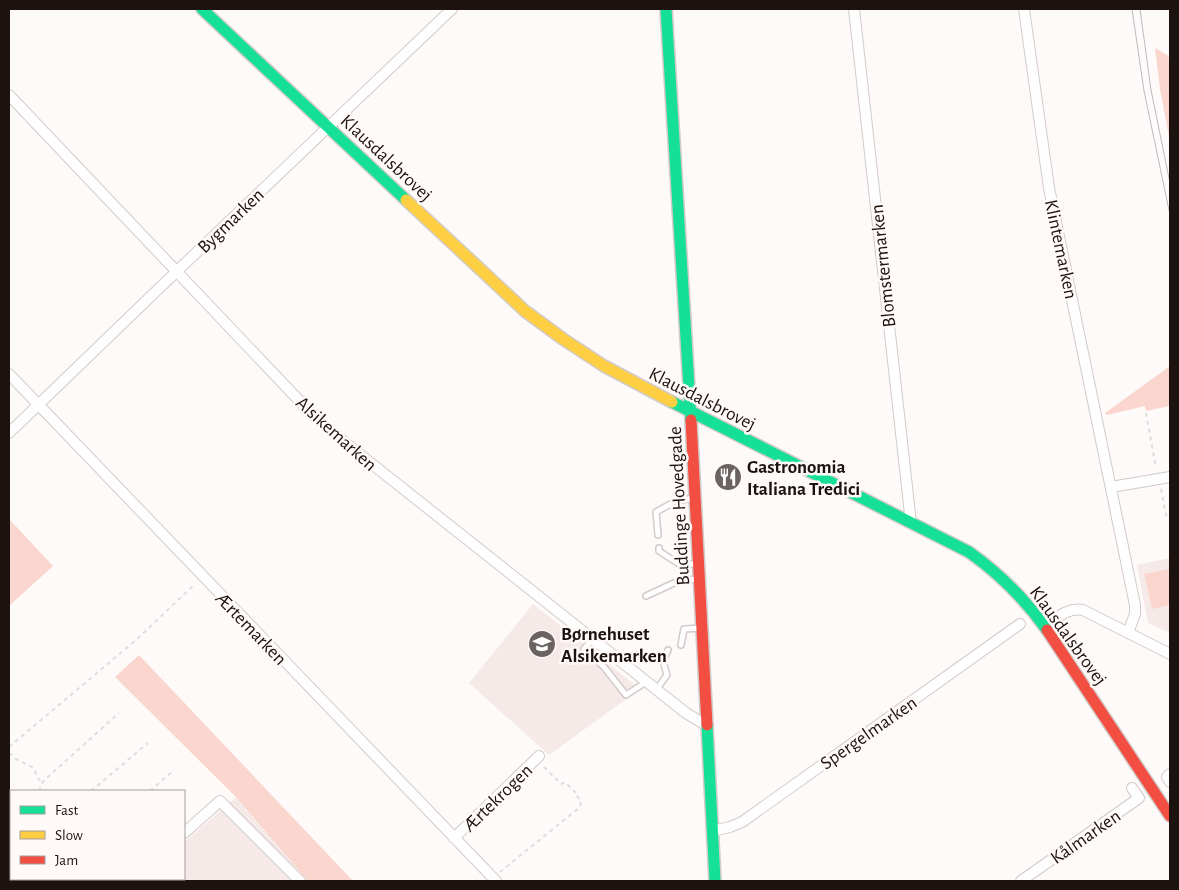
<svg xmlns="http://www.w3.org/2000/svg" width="1179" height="890" font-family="'Alegreya Sans',sans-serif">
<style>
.built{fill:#f5eae8}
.green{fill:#fad6ce}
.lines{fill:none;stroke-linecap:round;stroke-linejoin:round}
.lane-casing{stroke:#d2cbc9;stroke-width:8}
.street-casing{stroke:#d2cbc9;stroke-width:12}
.fast-casing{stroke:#d2cbc9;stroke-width:14}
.slow-casing{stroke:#d2cbc9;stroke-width:14}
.jam-casing{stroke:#d2cbc9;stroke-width:14}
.path{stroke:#dfdddd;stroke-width:2;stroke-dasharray:4 4;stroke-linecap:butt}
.lane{stroke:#fffefe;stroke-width:5}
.street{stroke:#fffefe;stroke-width:10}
.fast{stroke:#16e098;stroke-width:11}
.slow{stroke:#ffcf43;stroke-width:11}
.jam{stroke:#f24e42;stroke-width:11}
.tram{stroke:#bcbbbb;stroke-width:1}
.labels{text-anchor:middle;stroke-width:5;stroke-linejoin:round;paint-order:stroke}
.street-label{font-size:19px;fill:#1c1210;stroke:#fff9f7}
.poi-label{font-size:19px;font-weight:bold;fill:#1c1210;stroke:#fff9f7;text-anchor:start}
</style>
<rect width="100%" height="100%" fill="#fdfaf9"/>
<path class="built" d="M1170,558V633L1148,623L1137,565Z
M533,604L640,689L549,755L469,683Z
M236,797L308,881H139L141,879H184V842Z"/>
<path class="green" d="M1155,48L1167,55L1170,59V142L1160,89Z
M1170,366V406L1146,411L1145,406L1107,415L1105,413Z
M9,519L53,566L9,606Z
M1170,569V605L1152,609L1144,574Z
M139,655L353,881H308L236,797L115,677Z"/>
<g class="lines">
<g class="lane-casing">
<path id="lane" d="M658,535L656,512L676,501L694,498
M659,548V551L679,564H698
M646,596L674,583L700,578
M593,639L584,649L604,667L626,695L646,682
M681,645L684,629L702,628
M656,690L667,675L663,661L668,650"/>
</g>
<g class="street-casing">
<path id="street" d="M854,9L911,523
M1024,9L1049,188L1135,605V614L1128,633
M9,95L310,412L343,441L686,713L706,725
M9,374L496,881
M9,433L176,272L452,9
M1111,487L1170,477
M1045,626C1057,618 1068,607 1083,610L1170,654
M1170,774L1167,777L1170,782
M712,831L730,827L742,822L1020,624
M184,833L220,801L300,881
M454,838L539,756
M9,849L11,847
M128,881L131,879
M1021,881L1139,798L1132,788"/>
</g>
<g class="fast-casing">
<path id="fast" d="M202,9L406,200
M666,9L691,420
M672,402L969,552C1000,574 1025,599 1047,630
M707,725L715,881"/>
</g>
<g class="slow-casing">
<path id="slow" d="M406,200L525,311L563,339L604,366L672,402"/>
</g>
<g class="jam-casing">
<path id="jam" d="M691,420L707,725
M1047,630L1170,816"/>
</g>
<path class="path" d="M1146,413L1156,468
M1161,489L1166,515L1170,514
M9,747L136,640L195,584
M9,753L16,759L34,768L37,777L42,783
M39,791L42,783L49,776L119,713
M91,791L148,743
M150,791L174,770
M500,872L580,807L581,801L576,795L577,794L565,782L561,784L543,766"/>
<use href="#lane" class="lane"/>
<use href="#street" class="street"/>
<use href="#fast" class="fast"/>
<use href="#slow" class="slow"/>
<use href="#jam" class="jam"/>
<path class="tram" d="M1132,9L1144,91L1170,215
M1140,9L1151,90L1170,183"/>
</g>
<defs>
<g id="restaurant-disc" transform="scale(1.4375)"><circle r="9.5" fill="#6b6362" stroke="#fff9f7"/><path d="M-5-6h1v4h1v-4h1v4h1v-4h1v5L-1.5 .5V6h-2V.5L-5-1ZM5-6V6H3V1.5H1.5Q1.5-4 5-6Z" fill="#fff"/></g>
<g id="school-disc" transform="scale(1.4375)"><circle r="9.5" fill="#6b6362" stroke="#fff9f7"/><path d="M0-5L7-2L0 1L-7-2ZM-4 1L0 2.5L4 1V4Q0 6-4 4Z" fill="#fff"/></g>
</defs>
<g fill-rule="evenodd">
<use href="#restaurant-disc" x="728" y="477"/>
<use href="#school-disc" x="542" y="644"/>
</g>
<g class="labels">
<g class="street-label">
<text transform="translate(387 157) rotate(43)" y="7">Klausdalsbrovej</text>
<text transform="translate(230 220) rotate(-44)" y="7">Bygmarken</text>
<text transform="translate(1062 249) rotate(78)" y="7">Klintemarken</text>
<text transform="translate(882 266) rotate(-96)" y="7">Blomstermarken</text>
<text transform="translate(703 398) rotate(27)" y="7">Klausdalsbrovej</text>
<text transform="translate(337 433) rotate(42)" y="7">Alsikemarken</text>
<text transform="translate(678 506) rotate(-93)" y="7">Buddinge Hovedgade</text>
<text transform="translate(252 628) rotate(46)" y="7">Ærtemarken</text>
<text transform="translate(1069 635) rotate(54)" y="7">Klausdalsbrovej</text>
<text transform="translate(868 732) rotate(-35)" y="7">Spergelmarken</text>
<text transform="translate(497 797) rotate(-44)" y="7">Ærtekrogen</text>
<text transform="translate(1085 836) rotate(-35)" y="7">Kålmarken</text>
</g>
<g class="poi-label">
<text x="747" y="473">Gastronomia<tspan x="747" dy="22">Italiana Tredici</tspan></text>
<text x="561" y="640">Børnehuset<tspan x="561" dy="22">Alsikemarken</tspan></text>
</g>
</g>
<rect width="1179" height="890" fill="none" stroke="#1c1210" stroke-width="20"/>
<rect x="10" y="790" width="175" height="90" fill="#fff9f7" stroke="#a49d9b"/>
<rect x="20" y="806" width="25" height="8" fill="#16e098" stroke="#a49d9b"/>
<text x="55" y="815" font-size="15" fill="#1c1210">Fast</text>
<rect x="20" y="831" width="25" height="8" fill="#ffcf43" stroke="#a49d9b"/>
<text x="55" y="840" font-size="15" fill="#1c1210">Slow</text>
<rect x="20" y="856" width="25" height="8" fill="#f24e42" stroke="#a49d9b"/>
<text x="55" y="865" font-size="15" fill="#1c1210">Jam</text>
</svg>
